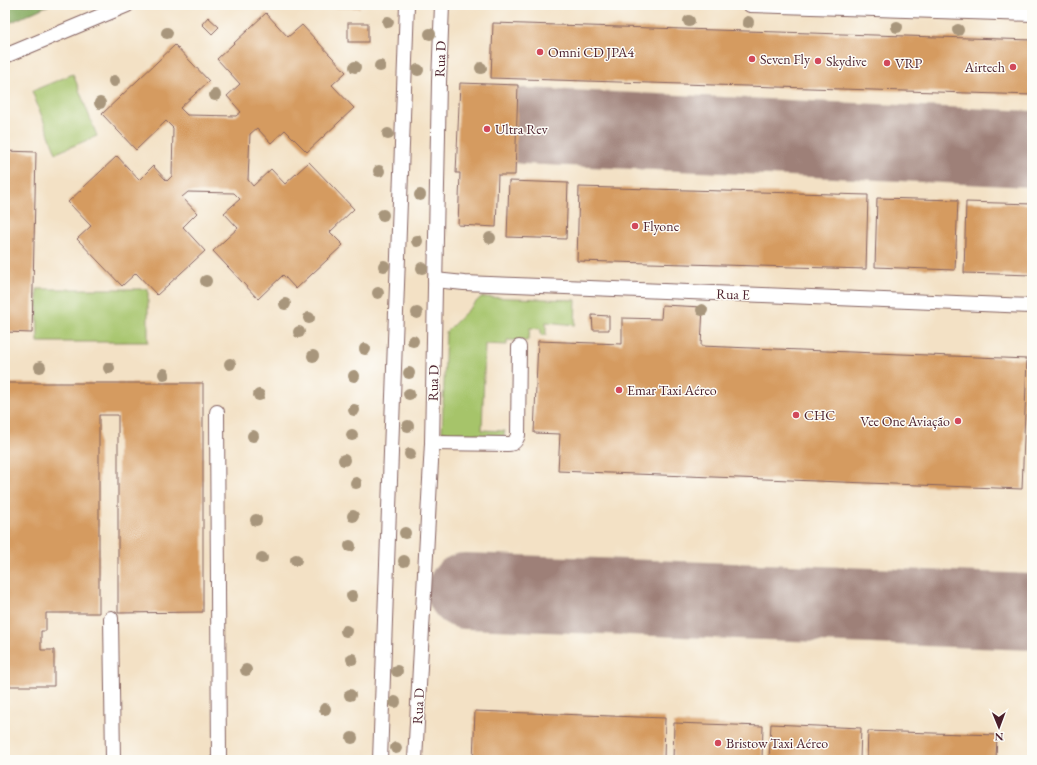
<svg xmlns="http://www.w3.org/2000/svg" width="1037" height="765" font-family="'EB Garamond',serif">
<style>
.green{fill:#a6c46b;stroke:#78724b}
.forest{fill:#84aa5f;stroke:#676445}
.lines{fill:none;stroke-linecap:round;stroke-linejoin:round}
.taxiway{stroke:#9e8078;stroke-width:76}
.building{fill:#d59b61}
.service-casing{stroke:#856361;stroke-width:16}
.service{stroke:#fff;stroke-width:14}
.tree{fill:#a8967c}
.poi-dot{fill:#d1495b;stroke:#fdfcf7;stroke-width:1.5}
.labels{text-anchor:middle;dominant-baseline:central;stroke-width:3;stroke-linejoin:round;paint-order:stroke}
.poi-label{font-size:14px;fill:#4a1f2b;stroke:#fdfcf7;text-anchor:start}
.street-label{font-size:14px;fill:#4a1f2b;stroke:#fdfcf7}
</style>
<rect width="100%" height="100%" fill="#fdfcf7"/>
<filter id="ink" filterUnits="userSpaceOnUse"><feTurbulence type="fractalNoise" baseFrequency=".025" numOctaves="2"/><feDisplacementMap in="SourceGraphic" scale="8" xChannelSelector="R" yChannelSelector="G"/><feConvolveMatrix kernelMatrix="1 2 1 2 8 2 1 2 1" color-interpolation-filters="sRGB"/></filter>
<filter id="wash" filterUnits="userSpaceOnUse"><feTurbulence type="fractalNoise" baseFrequency=".012" numOctaves="4" result="noise"/><feDisplacementMap in="SourceGraphic" scale="16" xChannelSelector="R" yChannelSelector="G"/><feGaussianBlur stdDeviation="0.9" result="paint"/><feColorMatrix in="noise" values="0 0 0 0 0 0 0 0 0 0 0 0 0 0 0 0 0 1.4 0 .05"/><feComposite in="paint" operator="in"/></filter>
<g filter="url(#wash)">
<rect width="100%" height="100%" fill="#f3e1c5"/>
<g class="green">
<path d="M73,74L97,136L56,153L32,91Z"/>
<path d="M37,289H148V342H38Z"/>
<path d="M481,297L576,300L575,325L546,322V335H541V329L530,328L529,337L527,341L507,340V345L485,344L482,430L505,431L504,436L442,432L446,332Z"/>
</g>
<path class="forest" d="M5,5H49L5,25Z"/>
<g class="lines">
<g class="taxiway">
<path d="M524,126L1032,149"/>
<path d="M465,591L1032,612"/>
</g>
</g>
<g id="blocks">
<g class="building">
<rect x="336" y="5" width="24" height="3"/>
<path d="M266,13L288,37L302,25L346,72L332,85L354,108L307,152L285,130L271,143L257,128L250,134L248,180L253,186L271,169L285,184L309,162L354,209L330,232L343,245L296,289L283,275L258,299L213,251L238,228L224,213L240,199L234,193L188,192L182,197L197,213L183,227L205,251L157,295L136,273L122,286L77,239L91,226L68,202L117,156L139,180L153,166L167,181L172,176L173,128L166,121L136,150L102,114L175,45L209,81L180,108L187,115L236,116L241,112L227,96L240,84L217,59Z"/>
<path d="M208,17L219,27L212,34L202,24Z"/>
<rect x="348" y="23" width="20" height="19"/>
<path d="M493,23L1032,40V95L491,78Z"/>
<path d="M460,83L518,85L515,175H498L496,227L458,225L460,173H456Z"/>
<path d="M5,151L36,152L32,333L5,332Z"/>
<path d="M509,181L568,183L566,239L507,237Z"/>
<path d="M579,187L868,195L866,269L577,261Z"/>
<path d="M877,198L958,200L955,270L875,267Z"/>
<path d="M966,202L1032,204V275L964,273Z"/>
<path d="M662,305L703,307L701,346L1027,359L1022,489L558,471L560,434L534,433L538,341L622,344V318L661,319Z"/>
<path d="M592,315L609,316V330H593Z"/>
<path d="M5,383H203V612L118,613V415H99V613H46V631H41V650H54V686H8V668H5Z"/>
<path d="M475,711L665,718L664,760H473Z"/>
<path d="M674,723L763,726L762,760H673Z"/>
<path d="M771,724L861,728L860,760H769Z"/>
<path d="M868,731L997,735L996,760H867Z"/>
</g>
</g>
</g>
<g filter="url(#ink)">
<use href="#blocks" fill-opacity="0" stroke="#856361" stroke-width="1"/>
<g class="lines">
<defs>
<g id="service">
<path d="M750,5L1032,14"/>
<path d="M5,56L127,5"/>
<path d="M435,280L464,283L1032,306"/>
<path d="M217,412L219,760"/>
<path d="M432,443L508,444C514,444 516,441 518,435L519,347"/>
<path d="M111,618L113,760"/>
<path d="M380,760L407,5"/>
<path d="M415,760L432,443L439,82L442,5"/>
</g>
</defs>
<use href="#service" class="service-casing"/>
<use href="#service" class="service"/>
</g>
<g class="tree">
<circle cx="689" cy="21" r="6"/>
<circle cx="388" cy="22" r="6"/>
<circle cx="748" cy="22" r="6"/>
<circle cx="897" cy="27" r="6"/>
<circle cx="958" cy="30" r="6"/>
<circle cx="167" cy="33" r="6"/>
<circle cx="430" cy="34" r="6"/>
<circle cx="380" cy="66" r="6"/>
<circle cx="355" cy="67" r="6"/>
<circle cx="481" cy="68" r="6"/>
<circle cx="418" cy="70" r="6"/>
<circle cx="114" cy="81" r="6"/>
<circle cx="215" cy="95" r="6"/>
<circle cx="100" cy="103" r="6"/>
<circle cx="388" cy="134" r="6"/>
<circle cx="379" cy="171" r="6"/>
<circle cx="420" cy="195" r="6"/>
<circle cx="383" cy="215" r="6"/>
<circle cx="490" cy="238" r="6"/>
<circle cx="417" cy="241" r="6"/>
<circle cx="384" cy="266" r="6"/>
<circle cx="422" cy="268" r="6"/>
<circle cx="206" cy="281" r="6"/>
<circle cx="378" cy="293" r="6"/>
<circle cx="285" cy="304" r="6"/>
<circle cx="702" cy="310" r="6"/>
<circle cx="417" cy="313" r="6"/>
<circle cx="309" cy="318" r="6"/>
<circle cx="299" cy="332" r="6"/>
<circle cx="413" cy="341" r="6"/>
<circle cx="365" cy="349" r="6"/>
<circle cx="313" cy="356" r="6"/>
<circle cx="230" cy="364" r="6"/>
<circle cx="40" cy="367" r="6"/>
<circle cx="109" cy="368" r="6"/>
<circle cx="409" cy="373" r="6"/>
<circle cx="164" cy="374" r="6"/>
<circle cx="354" cy="376" r="6"/>
<circle cx="409" cy="394" r="6"/>
<circle cx="259" cy="395" r="6"/>
<circle cx="354" cy="410" r="6"/>
<circle cx="408" cy="426" r="6"/>
<circle cx="352" cy="435" r="6"/>
<circle cx="253" cy="436" r="6"/>
<circle cx="410" cy="454" r="6"/>
<circle cx="344" cy="460" r="6"/>
<circle cx="356" cy="483" r="6"/>
<circle cx="353" cy="516" r="6"/>
<circle cx="256" cy="520" r="6"/>
<circle cx="405" cy="533" r="6"/>
<circle cx="350" cy="546" r="6"/>
<circle cx="262" cy="558" r="6"/>
<circle cx="296" cy="560" r="6"/>
<circle cx="404" cy="561" r="6"/>
<circle cx="352" cy="596" r="6"/>
<circle cx="346" cy="631" r="6"/>
<circle cx="352" cy="659" r="6"/>
<circle cx="246" cy="670" r="6"/>
<circle cx="397" cy="671" r="6"/>
<circle cx="350" cy="695" r="6"/>
<circle cx="395" cy="702" r="6"/>
<circle cx="325" cy="709" r="6"/>
<circle cx="352" cy="738" r="6"/>
<circle cx="396" cy="748" r="6"/>
</g>
</g>
<g class="poi-dot">
<circle cx="540" cy="52" r="4"/>
<circle cx="752" cy="59" r="4"/>
<circle cx="818" cy="61" r="4"/>
<circle cx="887" cy="63" r="4"/>
<circle cx="1013" cy="67" r="4"/>
<circle cx="487" cy="129" r="4"/>
<circle cx="635" cy="226" r="4"/>
<circle cx="619" cy="390" r="4"/>
<circle cx="796" cy="415" r="4"/>
<circle cx="958" cy="421" r="4"/>
<circle cx="718" cy="743" r="4"/>
</g>
<g class="labels">
<g class="poi-label">
<text x="548" y="52">Omni CD JPA4</text>
<text x="760" y="59">Seven Fly</text>
<text x="826" y="61">Skydive</text>
<text x="895" y="63">VRP</text>
<text x="1005" y="67" text-anchor="end">Airtech</text>
<text x="495" y="129">Ultra Rev</text>
<text x="643" y="226">Flyone</text>
<text x="627" y="390">Emar Taxi Aéreo</text>
<text x="804" y="415">CHC</text>
<text x="950" y="421" text-anchor="end">Vee One Aviação</text>
<text x="726" y="743">Bristow Taxi Aéreo</text>
</g>
<g class="street-label">
<text transform="translate(440 59) rotate(-88)">Rua D</text>
<text transform="translate(733 294) rotate(2)">Rua E</text>
<text transform="translate(433 383) rotate(-89)">Rua D</text>
<text transform="translate(418 706) rotate(-87)">Rua D</text>
</g>
</g>
<rect width="1037" height="765" fill="none" stroke="#fdfcf7" stroke-width="20"/>
<g transform="translate(999 727) rotate(179)" stroke="#fdfcf7" stroke-width="3" paint-order="stroke">
<path d="M0-3L7 15L0 10L-7 15Z" fill="#4a1f2b"/>
<text y="-6" font-size="11" font-weight="bold" text-anchor="middle" fill="#4a1f2b">N</text>
</g>
</svg>
